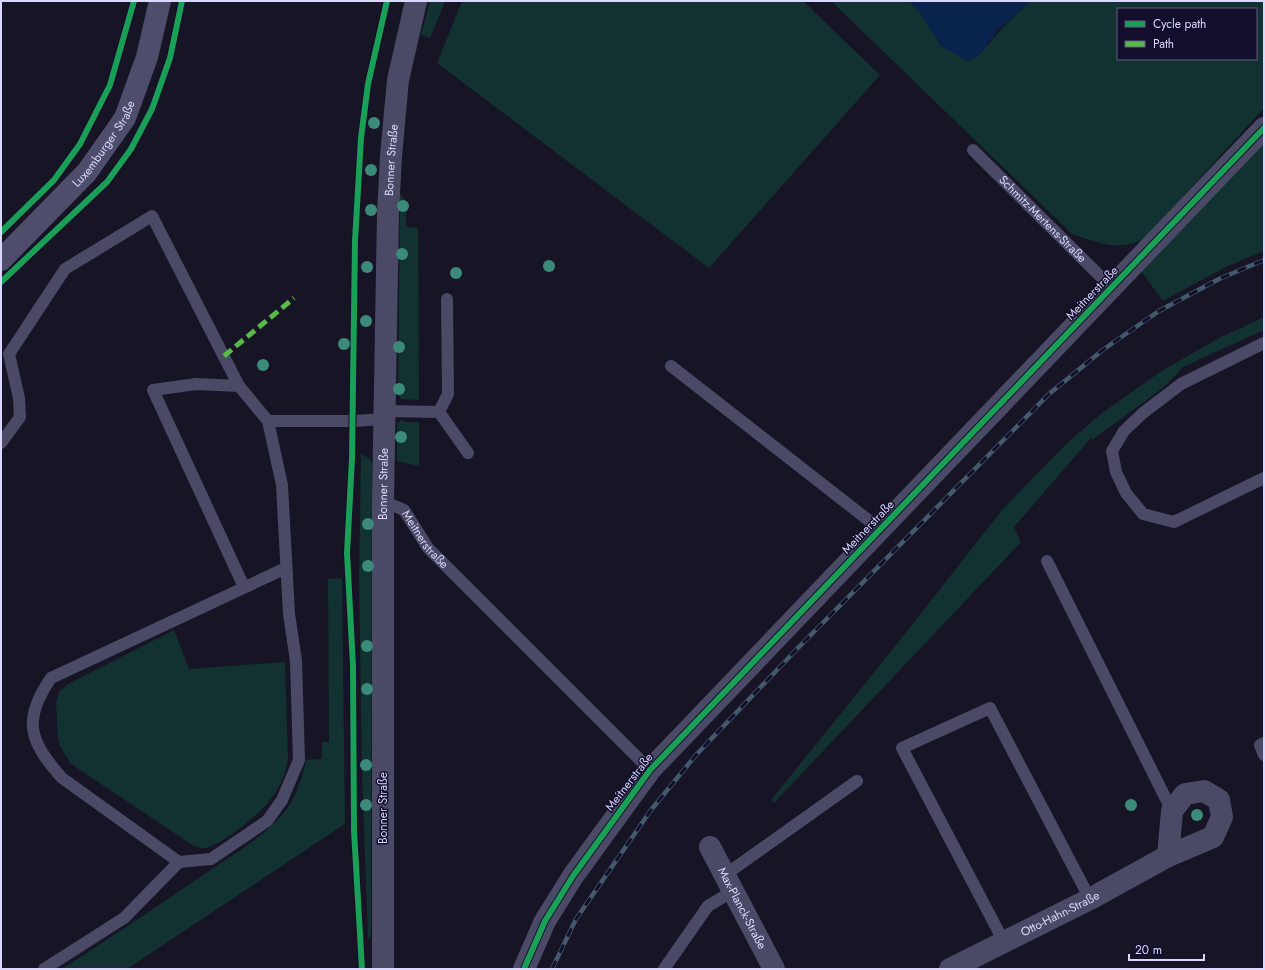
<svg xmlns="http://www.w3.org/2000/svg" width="1265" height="970" font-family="Jost,sans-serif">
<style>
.green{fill:#123131;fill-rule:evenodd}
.water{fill:#09244c}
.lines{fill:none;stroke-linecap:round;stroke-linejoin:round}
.service{stroke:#4a4a66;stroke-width:12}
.minor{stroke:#4a4a66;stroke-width:22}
.tertiary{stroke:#4a4a66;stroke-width:22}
.secondary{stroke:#4e4d6b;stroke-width:22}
.rail-casing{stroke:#435a6d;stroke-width:4.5}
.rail{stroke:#120e2b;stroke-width:3;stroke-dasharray:9;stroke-linecap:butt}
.quiet{stroke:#58b947;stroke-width:5;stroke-dasharray:10 5;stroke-linecap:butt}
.cycleway-casing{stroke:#120e2b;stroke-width:8}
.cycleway{stroke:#1a9f57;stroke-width:6}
.tree{fill:#3b8a7a}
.labels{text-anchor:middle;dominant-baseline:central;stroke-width:3;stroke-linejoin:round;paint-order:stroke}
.street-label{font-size:12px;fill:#dbd8ff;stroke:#120e2b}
</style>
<rect width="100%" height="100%" fill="#171425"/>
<g class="green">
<path d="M430,1L445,2L430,38L421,35Z"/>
<path d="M462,1H803L880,75L709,268L437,63Z"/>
<path d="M831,1H909L921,14L941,46H987C1000,29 1015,16 1031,1H1264V108L1146,237C1120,253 1099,243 1072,234ZM1118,9H1256V59H1118Z"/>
<path d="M1264,138V251L1226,267L1163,301L1141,271Z"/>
<path d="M400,194L406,201V227L418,228L419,400L401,399L398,394Z"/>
<path d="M1264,317V330L1183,367L1163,388L1092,440L1091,438L1014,527L1021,542L774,803L771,800L900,640L1002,510L1067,443L1102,413L1160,372L1219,338Z"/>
<path d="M402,420L407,422H419V466L397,461V423Z"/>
<path d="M361,454L369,458L372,464L371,935L368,939L362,774L359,583Z"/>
<path d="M342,578L345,824L127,969H62C110,938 158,906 206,873C229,857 256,842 276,821C294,804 301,783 306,760L322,759V742H329L328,579Z"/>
<path d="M174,630L189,669L285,662L288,759C286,771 282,783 275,793C266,810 227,841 209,847C203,850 197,847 191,844L71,764L60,746L58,738L56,703L59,692L68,684Z"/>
</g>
<path class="water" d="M909,1H1031C1021,10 1011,20 1000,28C989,38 984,58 967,61L941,46L921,14Z"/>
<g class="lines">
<g class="service">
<path id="s1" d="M973,150L1112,288"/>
<path d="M1264,343L1181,384L1143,413L1124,431L1112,451L1116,472L1126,493L1143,514L1174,522L1264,478"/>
<path d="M671,366L881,530"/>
<path d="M239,386L196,384L153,390L244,587"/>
<path d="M385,411L439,412L448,394L447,299"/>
<path d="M439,412L468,453"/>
<path d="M268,421L282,485L289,614L296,661L299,760L282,800L267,821L211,859L179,862L62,778C29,741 22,720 51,678L286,568"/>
<path d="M1,443L20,417L19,398L9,354L65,269L152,216L239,386L268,421H353L384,419"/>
<path id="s2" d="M383,501L404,510L428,548L650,770"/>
<path d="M1047,561L1172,811"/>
<path d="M1264,743L1260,745L1264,755"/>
<path d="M725,875L857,781"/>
<path d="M1004,942L902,748L990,708L1090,899"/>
<path d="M44,969L124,918L179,862"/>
<path d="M664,969L708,906L733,891"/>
</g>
<g class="minor">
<path id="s3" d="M710,847L774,969"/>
<path d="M524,969L545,921L573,876L650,770L1264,128"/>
<path id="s4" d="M950,969L1090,899L1168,856L1213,837L1222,817L1219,800L1204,791L1185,794L1172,811L1168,856"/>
</g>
<path class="tertiary" id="s5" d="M383,969V501L388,213L391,156L398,80L416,1"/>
<path class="secondary" id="s6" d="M1,260L87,172L125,118L147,57L160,1"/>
<defs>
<path id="rail" d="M552,969L576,919L651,810L696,755L795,651L1049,394L1104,349L1159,311L1219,279L1264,260"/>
</defs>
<use href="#rail" class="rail-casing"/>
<use href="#rail" class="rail"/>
<path class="quiet" d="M224,356L294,298"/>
<defs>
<g id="cycleway">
<path d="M1,232L54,180L80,144L110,85L134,1"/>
<path d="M1,282L107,182L131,149L152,109L170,58L182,1"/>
<path d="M362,969L354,831L353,666L347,553L352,459L355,241L361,138L368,84L387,1"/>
<path d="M524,969L545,921L573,876L650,770L1264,128"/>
</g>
</defs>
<use href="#cycleway" class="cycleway-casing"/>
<use href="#cycleway" class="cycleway"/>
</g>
<g class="tree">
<circle cx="374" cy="123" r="6"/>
<circle cx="371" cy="170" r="6"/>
<circle cx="403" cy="206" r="6"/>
<circle cx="371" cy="210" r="6"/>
<circle cx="402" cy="254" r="6"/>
<circle cx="549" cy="266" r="6"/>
<circle cx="367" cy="267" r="6"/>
<circle cx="456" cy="273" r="6"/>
<circle cx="366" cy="321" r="6"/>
<circle cx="344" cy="344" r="6"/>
<circle cx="399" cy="347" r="6"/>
<circle cx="263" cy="365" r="6"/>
<circle cx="399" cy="389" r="6"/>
<circle cx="401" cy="437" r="6"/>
<circle cx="368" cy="524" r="6"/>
<circle cx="368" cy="566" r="6"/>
<circle cx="367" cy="646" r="6"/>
<circle cx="367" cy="689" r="6"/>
<circle cx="366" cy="765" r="6"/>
<circle cx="366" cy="805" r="6"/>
<circle cx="1131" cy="805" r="6"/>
<circle cx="1197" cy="815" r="6"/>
</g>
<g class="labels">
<g class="street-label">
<text stroke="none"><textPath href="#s6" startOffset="156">Luxemburger Straße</textPath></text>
<text stroke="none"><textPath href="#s5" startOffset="809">Bonner Straße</textPath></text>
<text stroke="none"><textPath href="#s1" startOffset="98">Schmitz-Mertens-Straße</textPath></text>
<text transform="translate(1092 293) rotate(-46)">Meitnerstraße</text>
<text stroke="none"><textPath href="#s5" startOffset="485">Bonner Straße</textPath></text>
<text transform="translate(868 527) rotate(-46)">Meitnerstraße</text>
<text stroke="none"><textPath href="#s2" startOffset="59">Meitnerstraße</textPath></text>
<text transform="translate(629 782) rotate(-52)">Meitnerstraße</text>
<text transform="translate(383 808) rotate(-90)">Bonner Straße</text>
<text stroke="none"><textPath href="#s3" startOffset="69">Max-Planck-Straße</textPath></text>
<text stroke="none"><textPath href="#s4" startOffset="123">Otto-Hahn-Straße</textPath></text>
</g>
</g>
<rect width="1265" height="970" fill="none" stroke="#dbd8ff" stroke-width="4"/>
<rect x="1117" y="8" width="140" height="52" fill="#120e2b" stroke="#625f80"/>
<rect x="1125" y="21" width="20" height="6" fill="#1a9f57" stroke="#625f80"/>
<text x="1153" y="28" font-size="12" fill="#dbd8ff">Cycle path</text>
<rect x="1125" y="41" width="20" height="6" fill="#58b947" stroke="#625f80"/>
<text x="1153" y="48" font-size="12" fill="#dbd8ff">Path</text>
<path d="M1129 954v6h75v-6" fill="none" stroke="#dbd8ff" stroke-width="2"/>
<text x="1135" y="954" font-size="12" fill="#dbd8ff" stroke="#120e2b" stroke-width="3" paint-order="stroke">20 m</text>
</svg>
